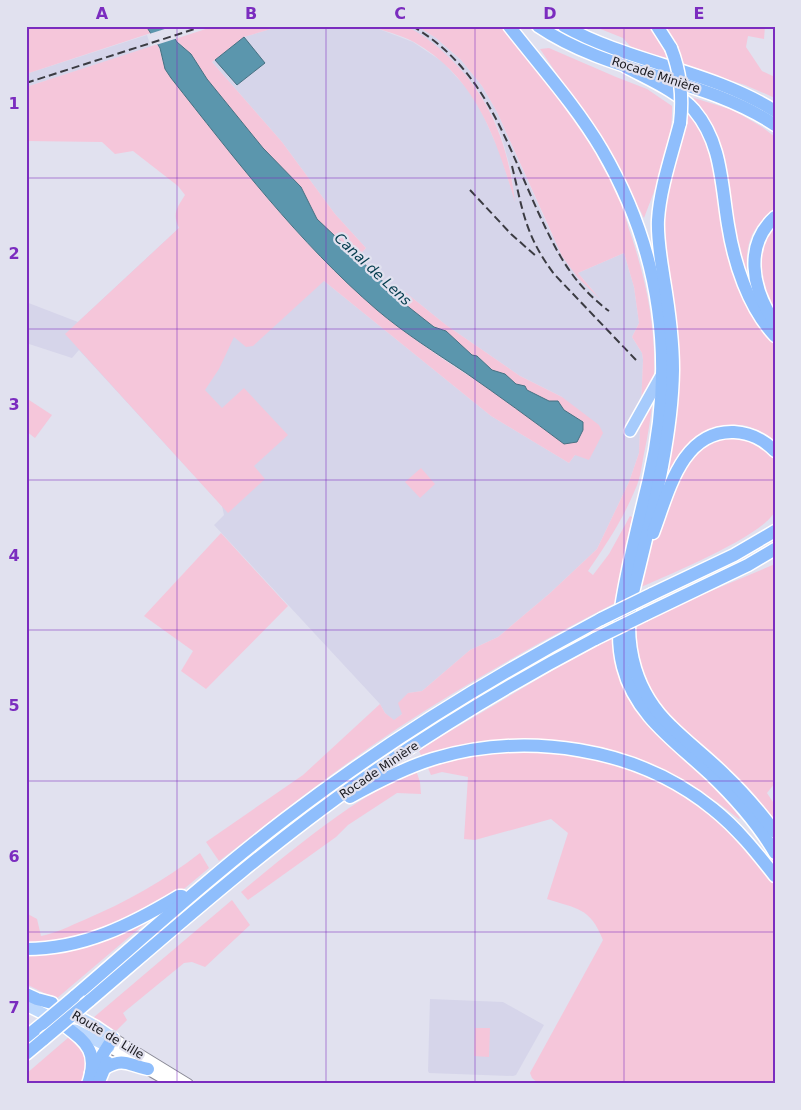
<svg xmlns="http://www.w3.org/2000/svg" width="801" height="1110" font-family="'DejaVu Sans',sans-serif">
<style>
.built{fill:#d6d5ea}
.green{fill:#f5c6da}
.water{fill:#5b96ad;stroke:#477082}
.pier{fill:#e1e1ef}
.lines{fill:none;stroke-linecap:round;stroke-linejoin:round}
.secondary-casing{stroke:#8a8a97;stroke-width:12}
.primary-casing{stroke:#fff;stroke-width:14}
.trunk-casing{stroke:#fff;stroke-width:14}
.motorway-casing{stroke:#fff;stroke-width:15}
.secondary{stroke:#fff;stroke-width:10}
.primary{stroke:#bcd8fd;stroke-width:11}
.trunk{stroke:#a6cbfc;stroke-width:11}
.motorway{stroke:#8fbefc;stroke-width:12}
.rail{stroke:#3b3b42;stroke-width:2;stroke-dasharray:8 4;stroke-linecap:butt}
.motorway-bridge-casing{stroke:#fff;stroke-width:15;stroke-linecap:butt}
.motorway-bridge{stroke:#8fbefc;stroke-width:12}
.grid{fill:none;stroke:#7b2cbf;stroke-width:1;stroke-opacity:0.55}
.labels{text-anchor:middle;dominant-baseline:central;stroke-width:4.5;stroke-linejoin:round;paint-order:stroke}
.street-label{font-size:12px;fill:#18181d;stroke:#e1e1ef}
.water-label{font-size:14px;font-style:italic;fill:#033b4c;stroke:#e1e1ef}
.neatline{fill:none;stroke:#7b2cbf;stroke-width:2}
.grid-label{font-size:16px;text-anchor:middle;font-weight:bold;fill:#7b2cbf}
</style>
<rect width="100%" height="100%" fill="#e1e1ef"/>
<g class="built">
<path d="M281,26H371L413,42L443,62L472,94L484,117L500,153L514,198L512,175L502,138L494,119L477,89L404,26H417L436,38L461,60L482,86L497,112L551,233L578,278L596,294L578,273L624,253L634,287L639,323L632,337L642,353L643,360L639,453L629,482L597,549L549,594L498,637L470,650L422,691L408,693L402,714L394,721L385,713L380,704L214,525L224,515L222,506L79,350L72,358L26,343V302L78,322L179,228L324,281L491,416L569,463L575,455L562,397L520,376L446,325L405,292L393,291L357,258L366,248L335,214L282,142L212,62L244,37Z"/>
<path d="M147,35L151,47L26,87V74Z"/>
<path d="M430,999L503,1002L544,1025L516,1075L513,1076L429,1073L428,1071Z"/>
</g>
<g class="green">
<path d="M26,26H146L151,33L26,74Z"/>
<path d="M215,26H281L244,37L212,62L282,142L335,214L366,248L357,258L317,219L301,187L263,148L207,79L191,54L175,39Z"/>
<path d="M371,26C381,26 395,24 405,27C415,29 432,42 440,49C487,90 508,140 515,202C496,138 476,77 414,42C401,35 384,31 371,26Z"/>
<path d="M417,26H503C544,81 592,135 619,198C624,211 627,225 632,238C656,312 661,372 645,449C642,462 641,478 635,490C623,519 606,545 588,571L593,575L609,554L630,516L632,517L615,603C541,641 468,682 398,728C336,769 278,815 219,861L206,842L303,775L380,704L385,713L394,720L402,714L398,703L408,693L422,691L470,650L498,637L549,594L597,549L629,482L639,453L643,360L642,353L632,337L639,323L634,287L624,253L578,273L600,299L578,278L562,256L497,112L482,86L461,60L436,38Z"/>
<path d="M593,26H651L663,44L668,59L631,47L623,38Z"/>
<path d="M662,26H765L764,39L748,36L746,47L762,71L775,77V98L745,85L683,66Z"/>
<path d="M158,44L165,69L171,78C235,159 298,243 377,310C438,361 509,400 577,442L583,430V422L564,410L558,401H549L527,390L525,386L516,384L505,374L492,370L478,356L472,355L446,331L434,327L396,297L393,291L405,292L446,325L520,376L562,397L599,425L603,433L589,460L575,455L569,463L491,416L324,281L253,346L246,347L234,337L219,369L205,390L222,408L244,388L288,435L254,466L265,479L228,513L65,334L179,228C172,213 177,208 185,195L178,186L133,151L115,154L102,142L26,141V87Z"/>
<path d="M549,48L616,77L647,89L672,106C673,145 658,182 644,218L603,138L595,130L540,49Z"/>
<path d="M694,98L733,110L762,127L775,137V211C750,226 745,247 747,274L739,252L725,160L707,120L691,102Z"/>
<path d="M688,110L702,128L716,169L724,242L733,271L763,330L775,345V442C759,427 735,418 715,431L658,499L663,203L677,152L687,120Z"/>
<path d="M775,226V312C760,282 752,254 775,226Z"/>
<path d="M26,398L52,415L35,438L26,431Z"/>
<path d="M726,436C745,440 765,441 775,460V511C765,535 668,575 641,587L652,544L675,486L694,454L709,440Z"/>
<path d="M421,468L435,484L420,498L405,482Z"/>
<path d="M221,533L288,606L206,689L181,671L193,651L144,616Z"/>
<path d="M775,564V783L767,793L775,805V823L658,706L639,669L631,629L699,596Z"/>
<path d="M612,638L618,672L636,710L656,733L725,798L740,818L739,819L717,802L675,775L626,756L582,745L422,757L419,751L437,739L560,666Z"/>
<path d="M531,751L593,755L652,776L696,800L728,827L775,879V1084H539L532,1078L530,1073L603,940C590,907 577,909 547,899L568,833L551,819L475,840L464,839L468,777L442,772L431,775L427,766L468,756Z"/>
<path d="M416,770L420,782L421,794L397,793L348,825L336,837L248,900L241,892C276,863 311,834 349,808C370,794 393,782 416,770Z"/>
<path d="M200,853L209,868L185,888L152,909L77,939L26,945V913L37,919L41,936C56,933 70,926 84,920C126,902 164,881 200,853Z"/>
<path d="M232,900L250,925L205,967L192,962L184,963L123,1013L127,1020L116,1031L93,1018Z"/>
<path d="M149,920L56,999L26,984V953Z"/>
<path d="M475,1028H490L489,1057L474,1056Z"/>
<path d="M69,1037C85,1051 89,1063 84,1084H26V1074Z"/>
</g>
<g class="water">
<path d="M146,26H167L177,42L191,54L207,79L263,148L301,187L317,219L393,291L396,297L434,327L446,331L472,355L477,356L492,370L505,374L516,384L525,386L527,390L549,401H558L564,410L583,422V430L577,442L564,444C532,420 499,396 466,373C436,353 404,333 377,310C298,242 235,159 171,78L165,69L160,48Z"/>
<path d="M244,37L265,63L237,85L215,60Z"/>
</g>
<path class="pier" d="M171,27L178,38L156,45L149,34Z"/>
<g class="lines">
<defs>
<g id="secondary">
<path d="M113,1038L188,1084"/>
<path d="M109,1047L173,1084"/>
</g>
<g id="primary">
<path d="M26,1005L56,1020"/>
<path d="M68,1011L97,1027L113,1038"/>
<path d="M75,1030L109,1047"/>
</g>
<path id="trunk" d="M630,431L662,374"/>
<g id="motorway">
<path d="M509,26C541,67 576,106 602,150C662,253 676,363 649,479C642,508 635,536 629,565C622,599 614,633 623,667C635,715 676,742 710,774C734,797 758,824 775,853"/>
<path d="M538,26C610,75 703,77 775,125"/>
<path d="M564,26C630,63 710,70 775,111"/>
<path d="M657,26L671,48"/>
<path d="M626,67C648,79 677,91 694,110C722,143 721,183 728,225C734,263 748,307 775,336"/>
<path d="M680,123C672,154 660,188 658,220C657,239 661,260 664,280C669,310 673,340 673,370C672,445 648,529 631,601C624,648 636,693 671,726C688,743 708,758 725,775C743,792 760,812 775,832"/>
<path d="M773,320C752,288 744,245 775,217"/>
<path d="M653,533C668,494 681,430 734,432C751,433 763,439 775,451"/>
<path d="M652,594L734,555L775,531"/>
<path d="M646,614L748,565L775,549"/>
<path d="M350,797C377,782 404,768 433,759C526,731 637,747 713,809C737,828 756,852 775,876"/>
<path d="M26,949C83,949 131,925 179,896H182"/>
<path d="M26,994L37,999L52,1003"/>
<path d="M74,997C144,937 212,875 285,819C384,743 490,678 601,619"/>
<path d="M89,1001C178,925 266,847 362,780C437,728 515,681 595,639"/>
<path d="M60,1022C84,1041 100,1049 88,1084"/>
<path d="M26,1037L42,1024"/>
<path d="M26,1054L44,1039"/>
<path d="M105,1068C124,1057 128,1065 148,1069"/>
<path d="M91,1073L113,1038"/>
<path d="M98,1084L107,1062"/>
</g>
</defs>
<use href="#secondary" class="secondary-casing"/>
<use href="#primary" class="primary-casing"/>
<use href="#trunk" class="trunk-casing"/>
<use href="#motorway" class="motorway-casing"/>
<use href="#secondary" class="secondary"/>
<use href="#primary" class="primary"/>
<use href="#trunk" class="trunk"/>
<use href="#motorway" class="motorway"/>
<g class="rail">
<path d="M412,26C485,68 506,142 539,214C558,255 573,284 609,311"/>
<path d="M26,83L204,26"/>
<path d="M512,166C523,211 525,235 554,274L636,360"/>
<path d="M470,190L511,234L537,257"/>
</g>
<defs>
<g id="motorway-bridge">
<path d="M671,48C681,73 683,97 680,123"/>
<path d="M601,619L652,594"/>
<path d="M595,639L646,614"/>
<path d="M42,1024L74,997"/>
<path d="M44,1039L89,1001"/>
</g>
</defs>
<use href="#motorway-bridge" class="motorway-bridge-casing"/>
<use href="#motorway-bridge" class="motorway-bridge"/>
</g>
<path class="grid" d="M177,26V1084M326,26V1084M475,26V1084M624,26V1084M26,178H775M26,329H775M26,480H775M26,630H775M26,781H775M26,932H775"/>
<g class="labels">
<g class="street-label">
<text transform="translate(656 75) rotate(18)">Rocade Minière</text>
<text transform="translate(379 770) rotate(-34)">Rocade Minière</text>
<text transform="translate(108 1035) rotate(31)">Route de Lille</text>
</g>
<g class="water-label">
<text transform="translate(373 269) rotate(43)">Canal de Lens</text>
</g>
</g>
<rect width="801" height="1110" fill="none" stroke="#e1e1ef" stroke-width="55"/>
<rect x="28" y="28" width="746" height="1054" class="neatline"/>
<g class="grid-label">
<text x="102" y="19">A</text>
<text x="251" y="19">B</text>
<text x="400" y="19">C</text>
<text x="550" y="19">D</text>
<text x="699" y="19">E</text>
<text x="14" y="109">1</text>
<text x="14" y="259">2</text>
<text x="14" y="410">3</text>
<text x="14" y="561">4</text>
<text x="14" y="711">5</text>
<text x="14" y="862">6</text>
<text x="14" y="1013">7</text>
</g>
</svg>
